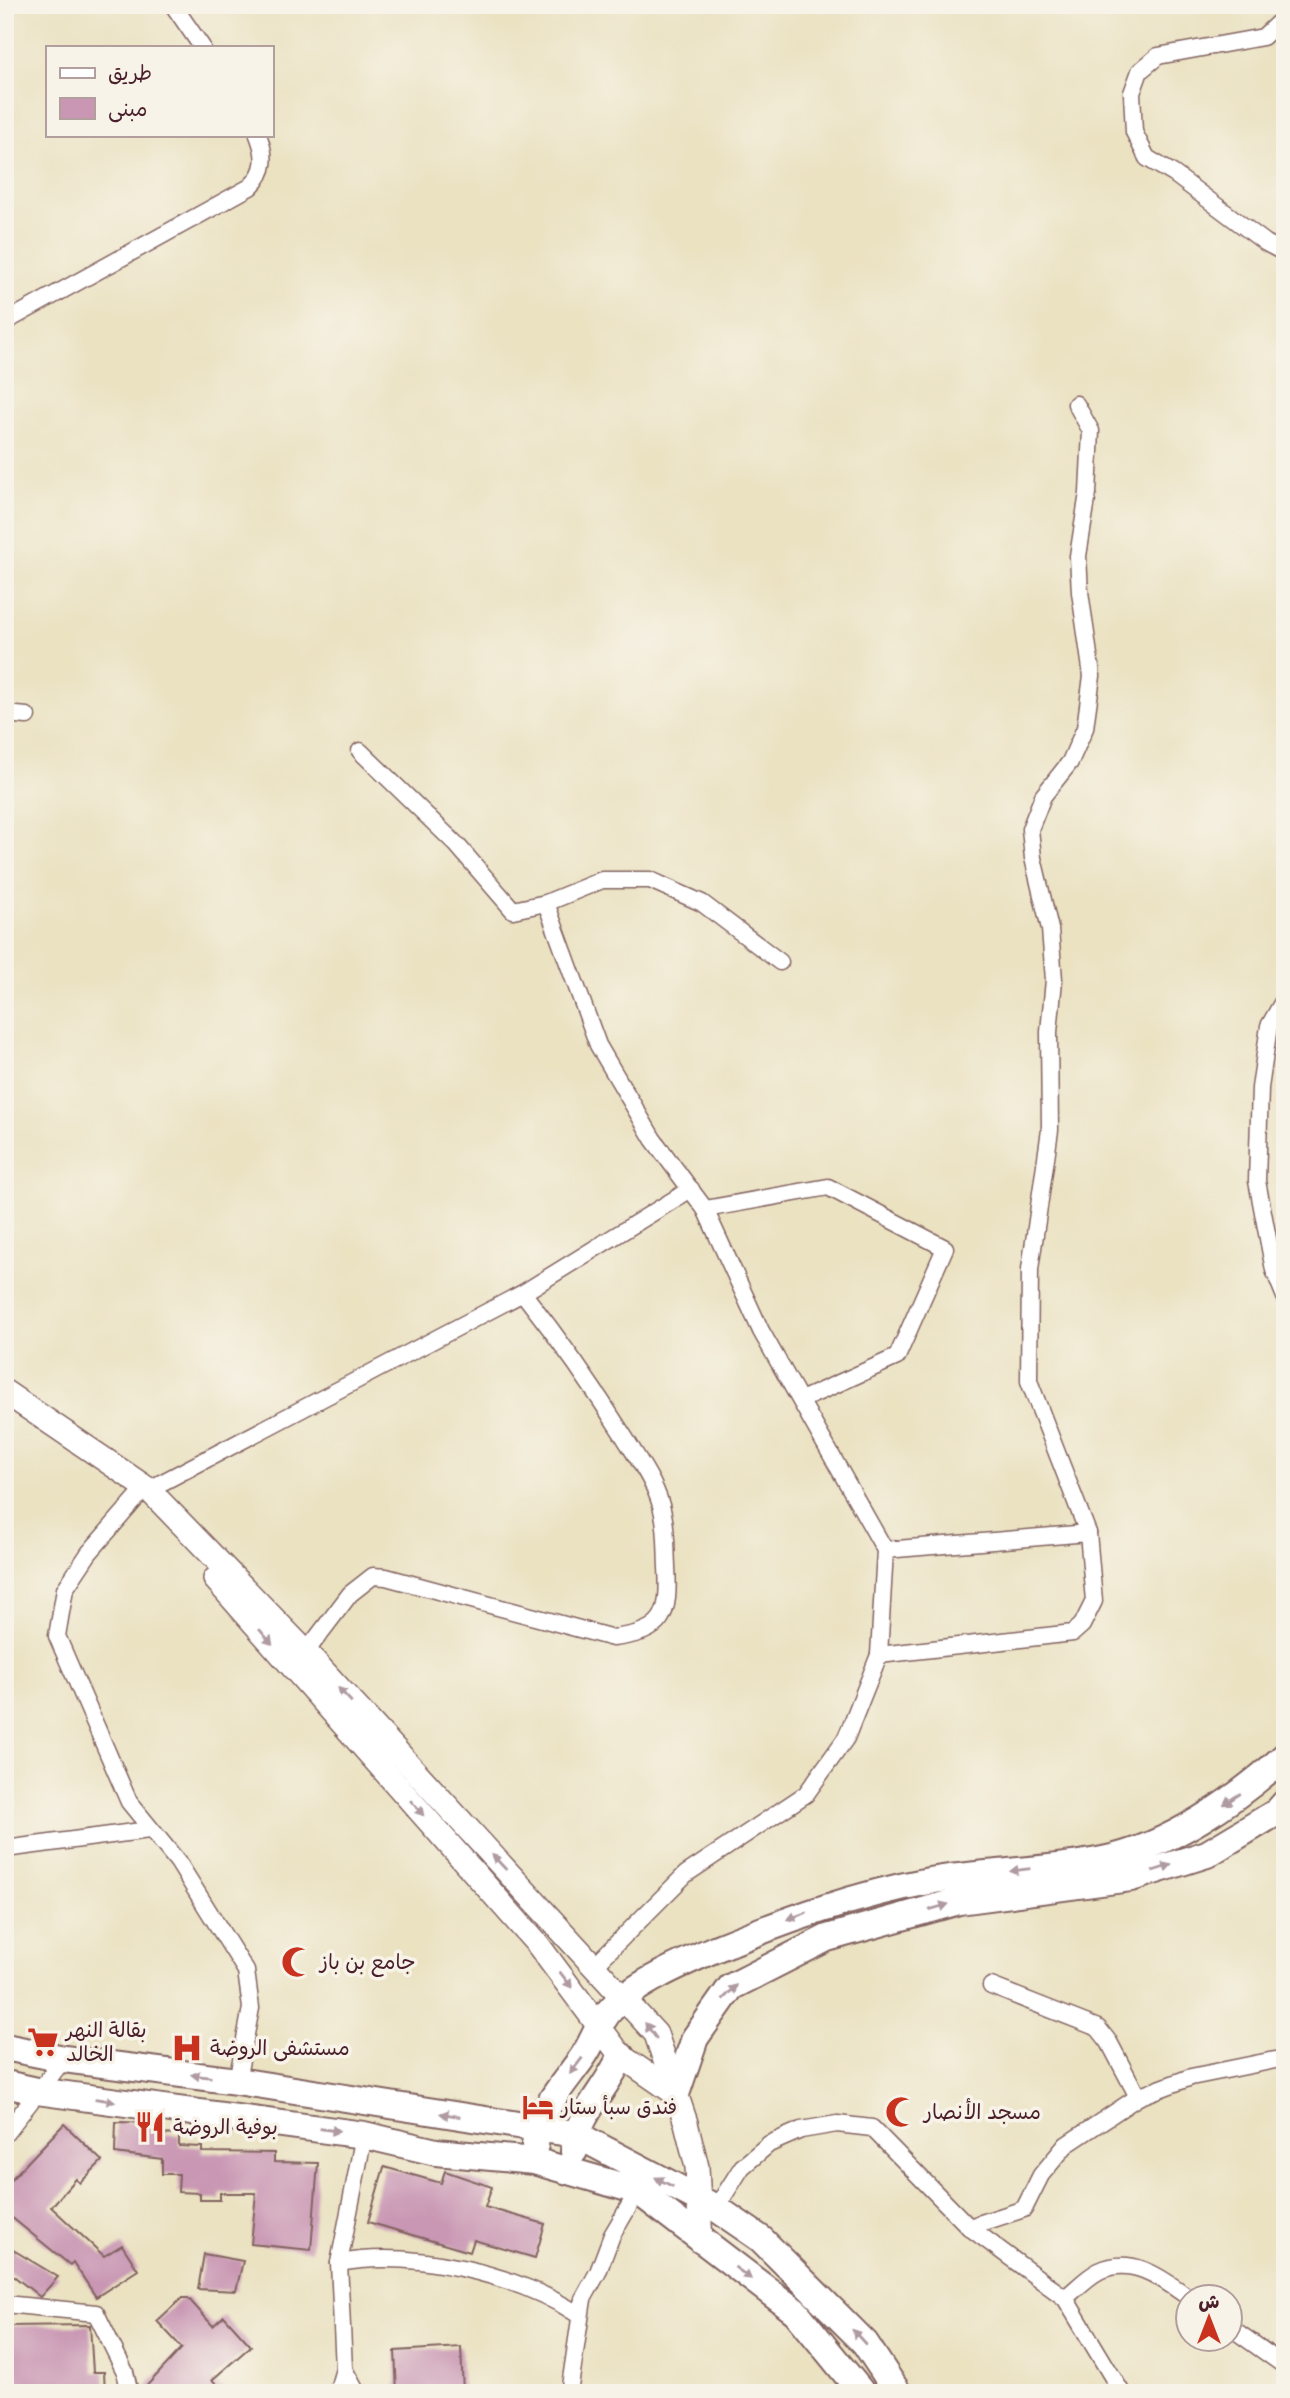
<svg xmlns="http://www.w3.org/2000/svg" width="1290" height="2398" font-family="Sriracha,'Playpen Sans Arabic',sans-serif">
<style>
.building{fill:#c997b4}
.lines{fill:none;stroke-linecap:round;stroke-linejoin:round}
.minor-casing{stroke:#826360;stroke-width:19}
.secondary-casing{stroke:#826360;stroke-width:26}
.primary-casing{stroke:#826360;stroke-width:30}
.minor{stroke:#fff;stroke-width:16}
.secondary{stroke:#fff;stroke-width:23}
.primary{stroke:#fff;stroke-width:26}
.oneway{fill:#ae9aa0}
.labels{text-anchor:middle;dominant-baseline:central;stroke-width:7;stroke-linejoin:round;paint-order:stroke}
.poi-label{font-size:21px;fill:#4a1f2b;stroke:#f7f3e8;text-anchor:start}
</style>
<rect width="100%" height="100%" fill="#f7f3e8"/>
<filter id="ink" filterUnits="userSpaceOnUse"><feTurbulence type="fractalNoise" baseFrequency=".0143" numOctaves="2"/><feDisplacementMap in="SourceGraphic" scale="14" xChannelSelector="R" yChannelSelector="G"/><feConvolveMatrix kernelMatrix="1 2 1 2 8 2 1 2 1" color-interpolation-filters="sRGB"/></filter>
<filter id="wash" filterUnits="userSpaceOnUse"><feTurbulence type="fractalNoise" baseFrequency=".00686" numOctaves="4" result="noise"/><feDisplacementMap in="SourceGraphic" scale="28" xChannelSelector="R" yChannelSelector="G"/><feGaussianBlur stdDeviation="1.57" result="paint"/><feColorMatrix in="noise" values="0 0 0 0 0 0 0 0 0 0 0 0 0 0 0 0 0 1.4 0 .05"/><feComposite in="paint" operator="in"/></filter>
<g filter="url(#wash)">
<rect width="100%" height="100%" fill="#ebe2c2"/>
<g id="blocks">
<g class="building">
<path d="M116,2122L160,2123V2134L179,2135V2146L202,2147V2152L274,2153V2162L318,2163L311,2250L251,2244L256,2193H220V2200H200V2193L178,2192L179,2174H162V2159L115,2153Z"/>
<path d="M64,2124L102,2161L80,2183L76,2179L51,2207L104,2256L122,2245L138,2270L96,2297L73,2262L70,2265L5,2212V2186Z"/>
<path d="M384,2167L441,2183L445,2171L492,2187L485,2207L545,2224L535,2258L474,2240L470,2252L368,2222Z"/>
<path d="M5,2245L58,2277L40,2297L5,2269Z"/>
<path d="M204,2254L243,2261L236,2291L198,2289Z"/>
<path d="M182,2298H188L213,2326L224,2316L251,2346L212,2380L228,2393H140L182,2348L157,2321Z"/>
<path d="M90,2325L93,2372H104L105,2393H5V2326Z"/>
<path d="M461,2347L463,2393H397L395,2351Z"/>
</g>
</g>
</g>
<g filter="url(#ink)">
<use href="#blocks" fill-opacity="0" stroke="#826360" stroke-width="2"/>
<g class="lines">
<defs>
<g id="minor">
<path d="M173,5L202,47"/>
<path d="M1285,23L1279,22L1263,37L1158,56L1140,71L1132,93L1134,132L1147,158L1174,174L1266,243L1285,253"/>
<path d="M5,322L250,187C267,171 266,155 258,135"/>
<path d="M5,714L27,716"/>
<path d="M360,751L457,845L513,910L546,903L602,880H650L702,903L780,962"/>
<path d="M546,903L598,1045L653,1139L705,1209L761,1331L885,1550L879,1655L846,1738L806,1794L686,1874L594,1966"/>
<path d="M1285,998L1269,1026L1260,1088L1257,1181L1274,1270L1285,1297"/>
<path d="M705,1209L828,1187L945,1248L897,1357L801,1400"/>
<path d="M885,1550L1088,1533"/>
<path d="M306,1652L350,1594L373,1576L386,1577L613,1638C664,1632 670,1616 667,1567C666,1550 667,1531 663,1514C658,1486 639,1461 625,1438C593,1387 560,1340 523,1293"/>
<path d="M879,1655L1073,1633L1082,1625L1094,1601L1088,1533L1029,1381L1030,1269L1050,1130L1049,1032L1054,980L1050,929L1033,858L1030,829L1043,796L1070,762L1085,728L1092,676L1080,592L1078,556L1088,493L1091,431L1076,404"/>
<path d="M5,1849L149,1830"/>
<path d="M991,1986L1098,2028L1109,2042L1138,2097"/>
<path d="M237,2081L251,2008L246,1971L178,1862L129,1802L57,1636L65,1589L89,1553L140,1494L523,1293L691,1189"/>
<path d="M5,2134L64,2059"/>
<path d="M716,2208L742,2167L769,2144L801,2130L837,2124L872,2128L969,2227L1065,2298L1122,2393"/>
<path d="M969,2227L1024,2209L1041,2175L1066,2145L1138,2097L1191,2077L1285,2058"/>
<path d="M339,2263C412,2249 517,2274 579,2315"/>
<path d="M1065,2298C1075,2290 1087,2277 1099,2271C1133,2255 1163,2279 1188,2297"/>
<path d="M5,2304L96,2313L125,2372L130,2393"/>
<path d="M1230,2327L1285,2366"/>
<path d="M344,2369L357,2393"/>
<path d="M337,2393L344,2369L339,2263L364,2135"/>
<path d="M569,2393L583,2299L598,2272L612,2235L638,2191"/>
</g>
<g id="secondary">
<path d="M5,1392L148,1489L306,1652L656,2034L686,2123L697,2167L701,2242"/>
<path d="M215,1579L539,1946L621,2056L676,2094"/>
</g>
<g id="primary">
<path d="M5,2047L64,2059L237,2081L575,2134L716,2208L761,2239L865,2343L898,2393"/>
<path d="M5,2084L37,2091L364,2135L436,2152L534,2161L638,2191L796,2312L862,2393"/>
<path d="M676,2094L695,2038L731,1987L827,1938L959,1901L1131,1878L1207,1854L1277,1812L1285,1803"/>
<path d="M535,2145C538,2110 563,2085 582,2058C594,2042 598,2022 612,2008C636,1983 685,1962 717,1948C787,1920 855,1895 929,1881C986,1871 1046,1872 1103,1860C1168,1847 1236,1800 1285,1756"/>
<path d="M574,2151C577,2114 607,2089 621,2056"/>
</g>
</defs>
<use href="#minor" class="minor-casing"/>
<use href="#secondary" class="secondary-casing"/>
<use href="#primary" class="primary-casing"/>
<use href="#minor" class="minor"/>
<use href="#secondary" class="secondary"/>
<use href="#primary" class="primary"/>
</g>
<defs><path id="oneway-solid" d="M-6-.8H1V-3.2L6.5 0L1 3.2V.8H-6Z" transform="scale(1.75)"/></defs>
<g class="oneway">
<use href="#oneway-solid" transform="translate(266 1637) rotate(49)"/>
<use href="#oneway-solid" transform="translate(345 1695) rotate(-133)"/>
<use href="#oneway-solid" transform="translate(1232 1799) rotate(147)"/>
<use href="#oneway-solid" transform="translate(417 1808) rotate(49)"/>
<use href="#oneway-solid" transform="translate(499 1862) rotate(-133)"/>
<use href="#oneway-solid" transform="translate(1162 1868) rotate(-18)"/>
<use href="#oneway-solid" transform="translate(1020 1870) rotate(173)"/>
<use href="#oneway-solid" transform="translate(939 1907) rotate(-16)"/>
<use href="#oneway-solid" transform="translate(797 1916) rotate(159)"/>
<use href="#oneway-solid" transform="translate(566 1980) rotate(52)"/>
<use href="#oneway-solid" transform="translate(730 1992) rotate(-45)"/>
<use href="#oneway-solid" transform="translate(651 2031) rotate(-126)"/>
<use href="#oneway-solid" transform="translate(576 2066) rotate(128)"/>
<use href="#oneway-solid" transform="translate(201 2076) rotate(-173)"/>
<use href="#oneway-solid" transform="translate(105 2100) rotate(8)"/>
<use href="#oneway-solid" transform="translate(450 2115) rotate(-171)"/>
<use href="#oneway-solid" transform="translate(330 2130) rotate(8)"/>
<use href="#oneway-solid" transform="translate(664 2182) rotate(-153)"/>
<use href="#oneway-solid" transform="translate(743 2273) rotate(36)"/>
<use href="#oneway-solid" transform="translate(859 2337) rotate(-132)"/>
</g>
</g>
<defs>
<symbol id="mosque-bare" viewBox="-9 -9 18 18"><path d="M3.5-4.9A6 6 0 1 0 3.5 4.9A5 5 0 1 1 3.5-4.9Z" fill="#c8321e" stroke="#f7f3e8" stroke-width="2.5" paint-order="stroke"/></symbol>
<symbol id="supermarket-bare" viewBox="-9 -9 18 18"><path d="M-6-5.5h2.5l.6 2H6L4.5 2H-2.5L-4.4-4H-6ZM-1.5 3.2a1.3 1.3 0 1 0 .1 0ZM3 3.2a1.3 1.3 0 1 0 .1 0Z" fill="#c8321e" stroke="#f7f3e8" stroke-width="2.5" paint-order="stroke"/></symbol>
<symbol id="hospital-bare" viewBox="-9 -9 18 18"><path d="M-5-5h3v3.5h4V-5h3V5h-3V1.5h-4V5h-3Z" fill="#c8321e" stroke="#f7f3e8" stroke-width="2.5" paint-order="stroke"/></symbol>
<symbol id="hotel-bare" viewBox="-9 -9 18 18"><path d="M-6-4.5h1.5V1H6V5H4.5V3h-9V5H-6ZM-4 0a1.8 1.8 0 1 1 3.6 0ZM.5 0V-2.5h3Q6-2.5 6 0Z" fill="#c8321e" stroke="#f7f3e8" stroke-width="2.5" paint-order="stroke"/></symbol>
<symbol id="restaurant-bare" viewBox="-9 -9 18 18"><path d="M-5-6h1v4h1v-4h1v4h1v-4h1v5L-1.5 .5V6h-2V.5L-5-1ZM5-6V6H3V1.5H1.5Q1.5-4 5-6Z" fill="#c8321e" stroke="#f7f3e8" stroke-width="2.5" paint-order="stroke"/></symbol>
</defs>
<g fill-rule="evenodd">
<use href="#mosque-bare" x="275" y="1940" width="44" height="44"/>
<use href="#supermarket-bare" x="21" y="2020" width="44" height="44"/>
<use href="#hospital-bare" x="165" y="2026" width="44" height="44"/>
<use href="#hotel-bare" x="516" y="2085" width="44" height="44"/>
<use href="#mosque-bare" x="879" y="2090" width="44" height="44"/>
<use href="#restaurant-bare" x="128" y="2105" width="44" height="44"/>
</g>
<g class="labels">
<g class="poi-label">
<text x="320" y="1962">جامع بن باز</text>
<text x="66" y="2030">بقالة النهر<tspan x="66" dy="24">الخالد</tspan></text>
<text x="210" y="2048">مستشفى الروضة</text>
<text x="561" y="2107">فندق سبأ ستار</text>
<text x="924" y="2112">مسجد الأنصار</text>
<text x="173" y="2127">بوفية الروضة</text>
</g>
</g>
<rect width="1290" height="2398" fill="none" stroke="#f7f3e8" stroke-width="28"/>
<rect x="46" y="46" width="228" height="91" fill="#f7f3e8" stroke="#b29e9c" stroke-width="2"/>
<rect x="60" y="68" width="35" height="10" fill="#ffffff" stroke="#b29e9c" stroke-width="2"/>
<text x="108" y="80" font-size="21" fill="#4a1f2b">طريق</text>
<rect x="60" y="98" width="35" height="21" fill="#c997b4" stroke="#b29e9c" stroke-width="2"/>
<text x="108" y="116" font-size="21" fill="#4a1f2b">مبنى</text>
<g transform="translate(1209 2318)"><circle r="33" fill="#f7f3e8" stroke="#b29e9c" stroke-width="2"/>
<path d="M0-5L12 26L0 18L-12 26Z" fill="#c8321e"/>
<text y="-10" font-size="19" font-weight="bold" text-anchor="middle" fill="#4a1f2b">ش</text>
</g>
</svg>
